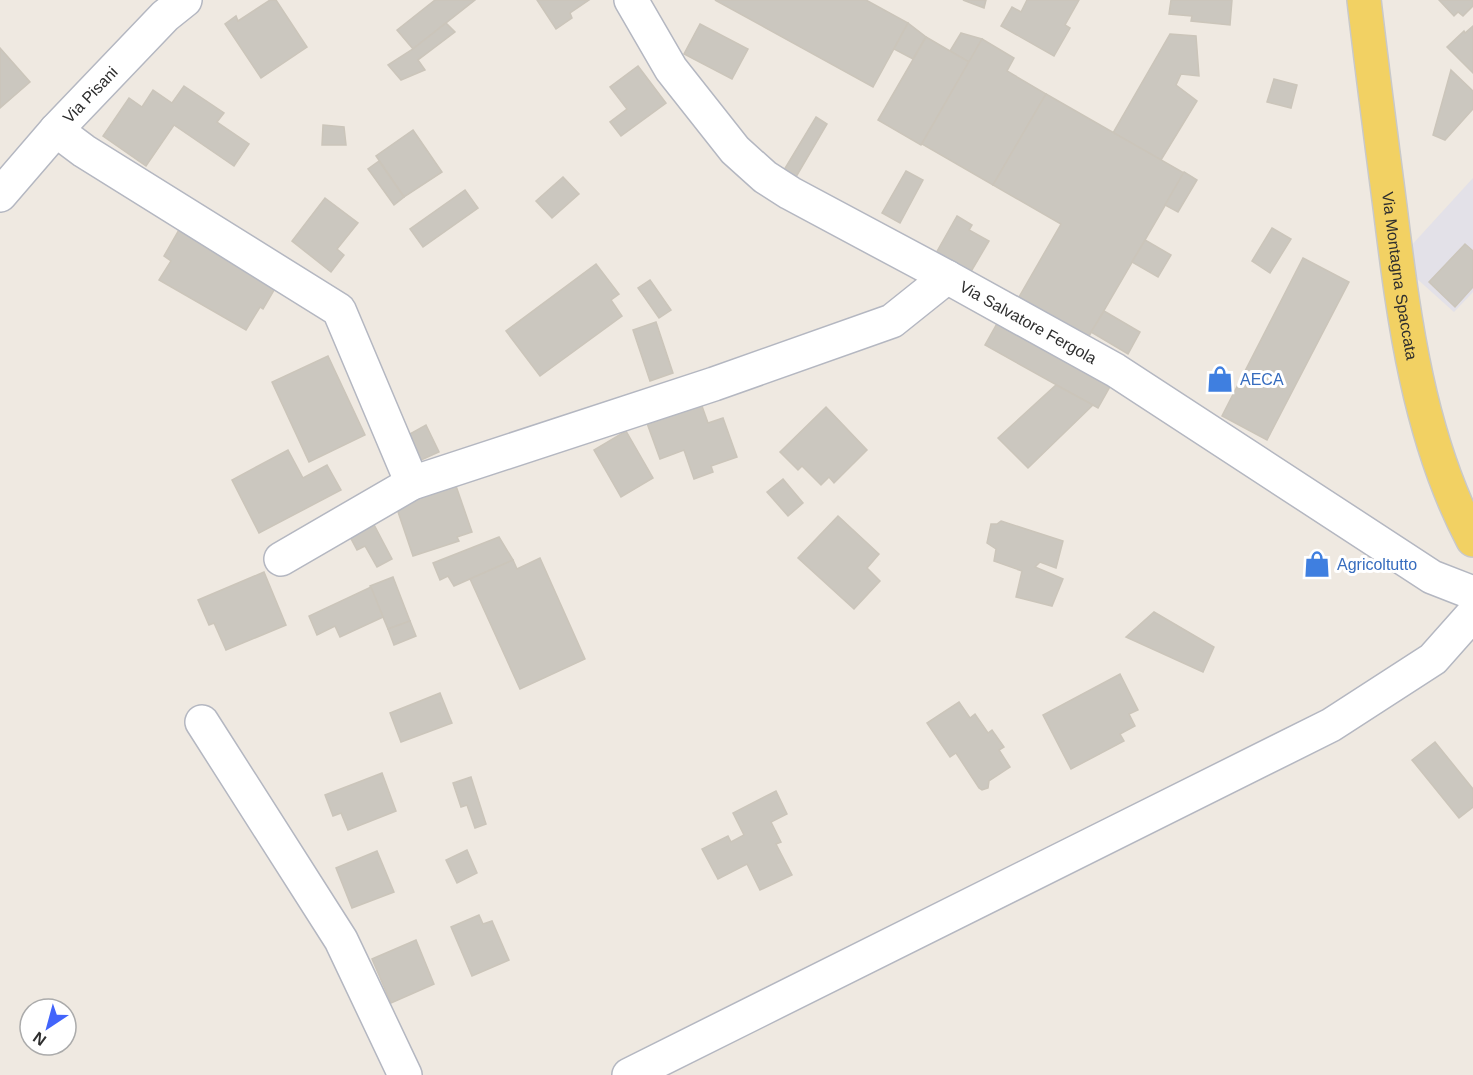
<svg xmlns="http://www.w3.org/2000/svg" width="1473" height="1075" font-family="Arial,sans-serif">
<style>
.industrial{fill:#e3e1e8}
.building{fill:#cbc7bf;stroke:#cbc5ba;stroke-width:1.5}
.lines{fill:none;stroke-linecap:round;stroke-linejoin:round}
.minor-casing{stroke:#b4b7c1;stroke-width:36}
.major-casing{stroke:#c9c9c9;stroke-width:36}
.minor{stroke:#fff;stroke-width:33}
.major{stroke:#f2d163;stroke-width:33}
.labels{text-anchor:middle;dominant-baseline:central;stroke-width:6;stroke-linejoin:round;paint-order:stroke}
.street-label{font-size:16px;fill:#2e2e2e;stroke:#fff}
.shop-label{font-size:16px;fill:#366cbe;stroke:#fff;text-anchor:start}
</style>
<rect width="100%" height="100%" fill="#efe9e1"/>
<path class="industrial" d="M1473,178V292L1454,312L1415,277L1410,247Z"/>
<g class="building">
<path d="M270,0H276L307,47L261,78L225,24L236,16L238,21Z"/>
<path d="M435,0H475L413,49L397,30Z"/>
<path d="M537,0H589L570,13L572,18L556,29Z"/>
<path d="M715,0H866L908,23L873,87Z"/>
<path d="M963,0H986L984,8Z"/>
<path d="M1027,0H1079L1065,25L1070,28L1054,56L1001,26L1012,7L1021,12Z"/>
<path d="M1171,0H1232L1230,25L1191,21L1192,16L1169,14Z"/>
<path d="M1439,0H1473V6L1463,16L1458,12L1454,16Z"/>
<path d="M446,23L455,32L418,60L425,70L401,80L388,65L413,49Z"/>
<path d="M908,23L926,37L913,59L894,49Z"/>
<path d="M700,24L748,49L732,79L684,54Z"/>
<path d="M1473,26V73L1447,47L1464,31L1465,33Z"/>
<path d="M961,33L982,39L969,62L950,51Z"/>
<path d="M1170,34L1196,36L1199,76L1181,74L1176,85L1197,101L1161,160L1113,133Z"/>
<path d="M926,37L969,62L921,145L878,120Z"/>
<path d="M982,39L1014,58L1007,71L1046,94L993,185L922,144Z"/>
<path d="M0,48L30,82L0,108Z"/>
<path d="M638,66L666,103L621,136L610,122L627,109L610,87Z"/>
<path d="M1451,70L1473,91V109L1445,140L1433,135Z"/>
<path d="M1274,79L1297,85L1291,108L1267,102Z"/>
<path d="M184,86L224,113L217,122L249,144L234,166L174,125L146,166L103,136L129,98L142,107L153,90L172,103Z"/>
<path d="M1046,94L1184,173L1088,338L1019,297L1061,224L993,185Z"/>
<path d="M816,117L827,124L796,177L784,170Z"/>
<path d="M323,125L344,127L346,145H322Z"/>
<path d="M413,130L442,172L404,197L376,156Z"/>
<path d="M379,161L404,197L394,205L368,169Z"/>
<path d="M906,171L923,180L900,223L882,213Z"/>
<path d="M1184,172L1197,180L1178,212L1165,205Z"/>
<path d="M563,177L579,194L552,218L536,201Z"/>
<path d="M465,190L478,208L423,247L410,229Z"/>
<path d="M325,198L358,223L337,249L344,255L331,272L292,241Z"/>
<path d="M957,216L972,225L969,230L989,241L969,275L935,255Z"/>
<path d="M180,228L277,285L263,309L260,307L246,330L159,280L171,261L164,256Z"/>
<path d="M1272,228L1291,239L1270,273L1252,261Z"/>
<path d="M1145,240L1171,255L1158,277L1132,262Z"/>
<path d="M1465,244L1473,251V287L1455,307L1429,282Z"/>
<path d="M1303,258L1349,282L1267,440L1222,416Z"/>
<path d="M596,264L619,294L611,300L622,316L540,376L506,331Z"/>
<path d="M650,280L671,310L659,318L638,288Z"/>
<path d="M1104,311L1140,332L1128,354L1091,332Z"/>
<path d="M999,320L1112,383L1098,408L985,345Z"/>
<path d="M656,322L673,373L650,381L633,330Z"/>
<path d="M328,356L365,435L309,462L272,382Z"/>
<path d="M1056,385L1093,405L1028,468L998,438Z"/>
<path d="M698,395L708,423L723,418L737,457L711,466L713,472L694,479L684,450L660,459L644,415Z"/>
<path d="M826,407L867,450L834,483L829,477L821,485L802,466L798,470L780,452Z"/>
<path d="M426,425L439,452L421,460L408,435Z"/>
<path d="M626,431L653,478L621,497L594,450Z"/>
<path d="M288,450L303,478L327,465L341,490L259,533L232,480Z"/>
<path d="M783,479L803,503L788,516L767,492Z"/>
<path d="M455,483L472,532L457,537L459,541L413,556L395,503Z"/>
<path d="M838,516L879,554L867,568L880,581L854,609L798,558Z"/>
<path d="M371,519L392,559L377,567L365,546L357,550L347,531Z"/>
<path d="M1001,521L1063,541L1056,568L1040,562L1035,567L1063,579L1052,606L1016,597L1022,571L994,561L996,549L987,543L991,524H997Z"/>
<path d="M499,537L513,560L454,586L448,576L440,580L433,563Z"/>
<path d="M540,558L585,659L520,689L470,579L513,560L517,569Z"/>
<path d="M264,572L286,625L226,650L214,623L209,625L198,600Z"/>
<path d="M393,577L410,621L388,629L370,586Z"/>
<path d="M371,587L383,617L340,637L335,626L317,635L309,616Z"/>
<path d="M1154,612L1214,647L1203,672L1126,637Z"/>
<path d="M410,621L416,636L394,645L388,629Z"/>
<path d="M1120,674L1138,710L1129,714L1135,726L1120,734L1124,741L1071,769L1043,715Z"/>
<path d="M440,693L452,723L401,742L390,713Z"/>
<path d="M959,702L970,718L975,714L988,733L992,730L1004,747L999,750L1010,767L989,781L988,788L982,790L979,788L956,753L950,757L927,723Z"/>
<path d="M1435,742L1473,789V807L1459,818L1412,760Z"/>
<path d="M382,773L396,811L348,830L341,813L333,816L325,795Z"/>
<path d="M471,777L486,824L475,828L467,805L461,807L453,783Z"/>
<path d="M776,791L787,814L771,822L781,842L776,844L792,875L760,890L747,864L718,879L702,849L728,836L731,842L744,835L733,813Z"/>
<path d="M467,850L477,873L457,883L446,860Z"/>
<path d="M377,851L394,892L352,908L336,868Z"/>
<path d="M479,915L483,924L492,921L509,960L472,976L451,927Z"/>
<path d="M416,940L434,984L391,1003L372,959Z"/>
</g>
<g class="lines">
<defs>
<g id="minor">
<path id="s1" d="M631,0L671,69L735,150L765,177L790,193L947,277L1115,370L1432,577L1473,593"/>
<path d="M56,130L84,151L339,310L412,483"/>
<path id="s2" d="M0,195L56,130L165,16L185,0"/>
<path d="M281,559L412,483L714,384L892,321L947,277"/>
<path d="M202,722L341,940L405,1075"/>
<path d="M629,1075L1331,725L1433,659L1473,614"/>
</g>
<g id="major">
<path id="s3" d="M1364,0C1372,69 1381,138 1390,207C1404,321 1419,438 1473,540"/>
</g>
</defs>
<use href="#minor" class="minor-casing"/>
<use href="#major" class="major-casing"/>
<use href="#minor" class="minor"/>
<use href="#major" class="major"/>
</g>
<defs>
<symbol id="shop-bare" viewBox="-9 -9 18 18"><path d="M-5-2.5h2.3a2.7 3.5 0 0 1 5.4 0H5L5.5 6h-11ZM-1.5-2.5h3a1.5 2.3 0 0 0-3 0Z" fill="#3f7fe0" stroke="#fff" stroke-width="2.5" paint-order="stroke"/></symbol>
</defs>
<g fill-rule="evenodd">
<use href="#shop-bare" x="1201" y="360" width="38" height="38"/>
<use href="#shop-bare" x="1298" y="545" width="38" height="38"/>
</g>
<g class="labels">
<g class="street-label">
<text stroke="none"><textPath href="#s2" startOffset="135">Via Pisani</textPath></text>
<text stroke="none"><textPath href="#s3" startOffset="278">Via Montagna Spaccata</textPath></text>
<text stroke="none"><textPath href="#s1" startOffset="524">Via Salvatore Fergola</textPath></text>
</g>
<g class="shop-label">
<text x="1240" y="379">AECA</text>
<text x="1337" y="564">Agricoltutto</text>
</g>
</g>
<g transform="translate(48 1027) rotate(216)"><circle r="28" fill="#ffffff" stroke="#ababab" stroke-width="1.5"/>
<path d="M0-4.5L10 22L0 15L-10 22Z" fill="#4264fb"/>
<text y="-9" font-size="16" font-weight="bold" text-anchor="middle" fill="#2e2e2e">N</text>
</g>
</svg>
